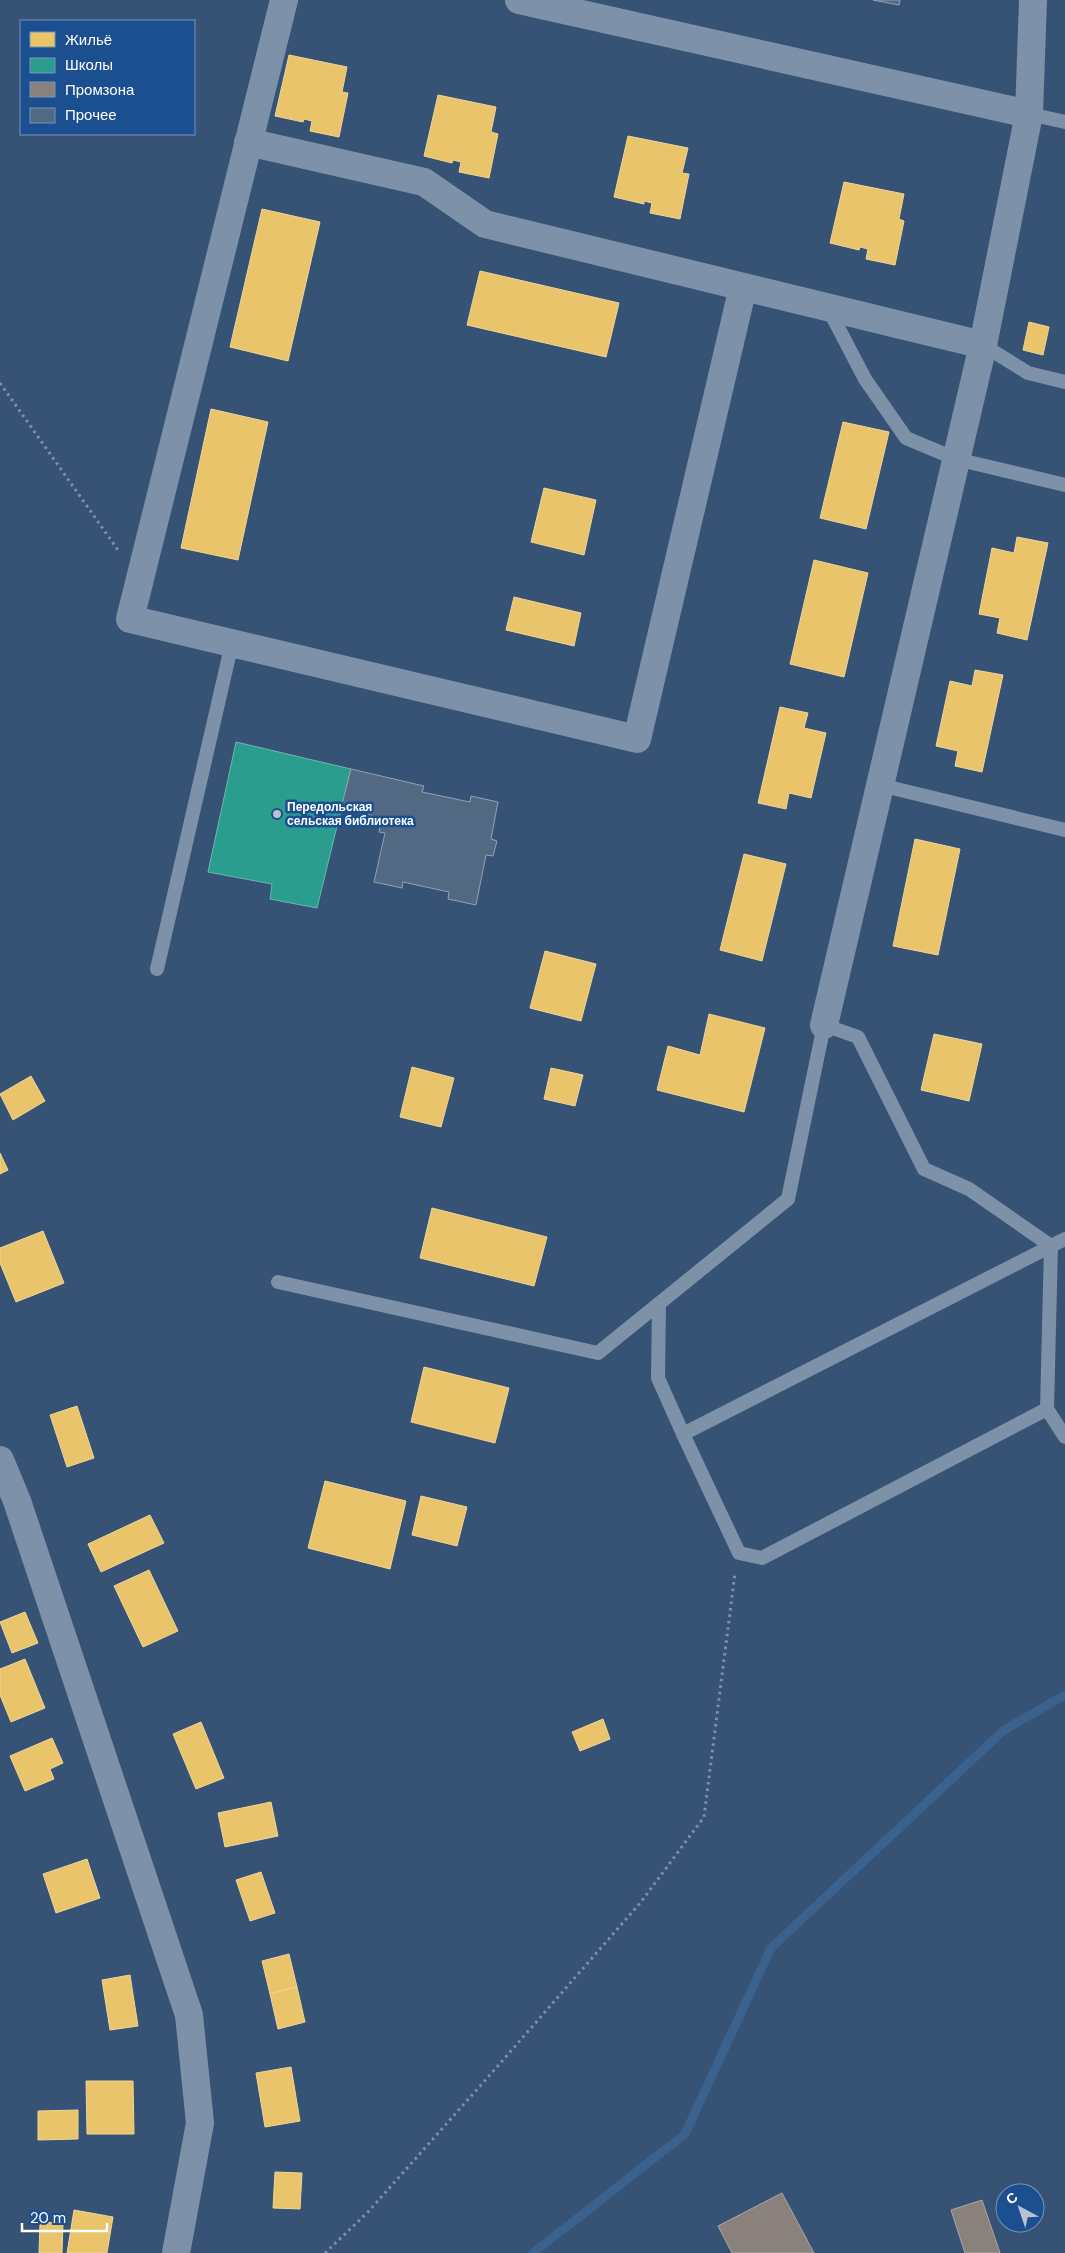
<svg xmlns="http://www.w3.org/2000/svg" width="1065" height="2253" font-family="'DM Sans',sans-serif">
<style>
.homes{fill:#e9c46a;stroke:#f0d697}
.schools{fill:#2a9d8f;stroke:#6abab1}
.industry{fill:#8a817c;stroke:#ada7a3}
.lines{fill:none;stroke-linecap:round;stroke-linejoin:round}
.stream{stroke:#3b618d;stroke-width:9}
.building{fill:#526984;stroke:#92a2b6}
.path{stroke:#7d92a8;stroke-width:3;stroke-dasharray:2.5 4;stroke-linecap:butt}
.lane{stroke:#7d92a8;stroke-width:14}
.street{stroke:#7d92a8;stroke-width:28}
.poi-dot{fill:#b9c2ce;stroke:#1b4f8f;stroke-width:2}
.labels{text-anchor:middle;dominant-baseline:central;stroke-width:5;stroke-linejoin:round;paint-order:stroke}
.poi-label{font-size:12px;font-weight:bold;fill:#fff;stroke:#1b4f8f;text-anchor:start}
</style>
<rect width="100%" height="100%" fill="#365274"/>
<g class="homes">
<path d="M289,55L347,67L342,92L348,93L339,137L310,131L312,121L304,119L303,122L275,116Z"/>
<path d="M438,95L496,107L491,132L498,134L489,178L459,172L461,162L453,160L452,163L424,156Z"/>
<path d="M628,136L688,148L682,173L689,174L680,219L650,213L652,203L644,201V204L614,197Z"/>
<path d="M844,182L904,194L899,219L904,221L895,265L866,259L868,249L860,247L859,250L830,243Z"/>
<path d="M262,209L320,222L288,361L230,347Z"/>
<path d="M480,271L619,303L606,357L467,325Z"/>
<path d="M1029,322L1049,327L1043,355L1023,350Z"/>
<path d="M211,409L268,422L238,560L181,548Z"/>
<path d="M843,422L889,432L866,529L820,518Z"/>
<path d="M544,488L596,500L584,555L531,542Z"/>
<path d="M1017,537L1048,543L1027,640L997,633L1000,618L979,614L992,548L1014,553Z"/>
<path d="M814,560L868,573L844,677L790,664Z"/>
<path d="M514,597L581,613L574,646L506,630Z"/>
<path d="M975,670L1003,675L982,772L955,766L958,751L936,746L950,681L972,686Z"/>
<path d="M780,707L808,713L804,728L826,733L811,798L789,793L786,809L758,803Z"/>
<path d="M915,839L960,849L938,955L893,946Z"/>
<path d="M744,854L786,864L762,961L720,950Z"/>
<path d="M545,951L596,964L581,1021L530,1008Z"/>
<path d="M709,1014L765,1028L744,1112L657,1090L668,1046L700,1055Z"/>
<path d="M934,1034L982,1044L969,1101L921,1090Z"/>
<path d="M412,1067L454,1078L441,1127L400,1117Z"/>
<path d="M551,1068L583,1075L575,1106L544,1099Z"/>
<path d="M31,1076L45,1101L13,1120L0,1094Z"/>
<path d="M0,1153L8,1170L0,1174Z"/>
<path d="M432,1208L547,1237L534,1286L420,1258Z"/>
<path d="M43,1231L64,1283L16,1302L0,1263V1248Z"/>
<path d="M424,1367L509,1388L495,1443L411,1422Z"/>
<path d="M77,1406L94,1458L67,1467L50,1415Z"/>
<path d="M325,1481L406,1501L390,1569L308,1548Z"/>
<path d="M421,1496L467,1507L457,1546L412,1535Z"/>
<path d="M150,1515L164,1543L101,1572L88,1544Z"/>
<path d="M149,1570L178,1631L143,1647L114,1586Z"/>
<path d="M25,1612L38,1643L12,1653L0,1622Z"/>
<path d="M25,1659L45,1708L11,1722L0,1695V1669Z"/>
<path d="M603,1719L610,1739L580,1751L572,1732Z"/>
<path d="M201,1722L224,1778L196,1789L173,1734Z"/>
<path d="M52,1738L63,1763L50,1769L54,1779L25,1791L10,1756Z"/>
<path d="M271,1802L278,1836L225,1847L218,1813Z"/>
<path d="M87,1859L100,1898L56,1913L43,1874Z"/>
<path d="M261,1872L275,1913L250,1921L236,1880Z"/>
<path d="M289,1954L297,1987L270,1994L262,1961Z"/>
<path d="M130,1975L138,2026L110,2030L102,1980Z"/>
<path d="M297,1987L305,2022L278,2029L270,1994Z"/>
<path d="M291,2067L300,2121L265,2127L256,2073Z"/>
<path d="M86,2081H133L134,2134H87Z"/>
<path d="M78,2110V2139L38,2140V2111Z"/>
<path d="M275,2172L302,2173L300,2209L273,2208Z"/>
<path d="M74,2210L113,2217L107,2253H67Z"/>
<path d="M40,2222L63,2223L62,2253H39Z"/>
</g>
<path class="schools" d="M236,742L351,769L317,908L270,899L272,884L208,872Z"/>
<g class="industry">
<path d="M782,2193L814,2253H732L718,2226Z"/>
<path d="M982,2200L1000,2253H965L951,2210Z"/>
</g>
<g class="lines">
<path class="stream" d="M533,2253L685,2134L771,1948L1004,1730L1065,1695"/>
</g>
<g class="building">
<path d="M873,0H900L899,5Z"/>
<path d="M351,769L424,786L422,792L470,802L471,796L498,802L491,839L497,841L493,856L486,855L476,905L448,899L449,892L403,882L402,888L374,882L385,833L379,832L382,818L341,808Z"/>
</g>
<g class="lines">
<g class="path">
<path d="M0,383L118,550"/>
<path d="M325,2253L368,2212L497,2067L641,1902L704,1817L735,1573"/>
</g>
<g class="lane">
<path d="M1029,114L1065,122"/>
<path d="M828,308L865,379L906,438L956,459L1065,485"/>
<path d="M983,345L1028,373L1065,382"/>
<path d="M880,785L1065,830"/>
<path d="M157,969L232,643"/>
<path d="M278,1282L598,1353L788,1199L824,1025L858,1037L924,1169L969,1189L1051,1246L1047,1409"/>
<path d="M659,1304L658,1378L683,1434L1065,1239"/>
<path d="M683,1434L739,1553L762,1558L1047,1409L1065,1437"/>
</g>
<g class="street">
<path d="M284,0L130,619L637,739L743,287"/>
<path d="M519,0L1029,114"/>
<path d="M248,142L424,182L485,224L983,345"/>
<path d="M824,1025L983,345L1029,114L1033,0"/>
<path d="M0,1460L17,1501L189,2015L200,2123L176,2253"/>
</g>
</g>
<circle class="poi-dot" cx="277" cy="814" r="5"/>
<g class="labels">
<g class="poi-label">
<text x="287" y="807">Передольская<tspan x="287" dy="14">сельская библиотека</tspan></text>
</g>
</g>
<rect x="20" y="20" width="175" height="115" fill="#1b4f8f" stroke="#7695bc"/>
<rect x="30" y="32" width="25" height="15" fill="#e9c46a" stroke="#7695bc"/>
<text x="65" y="45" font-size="15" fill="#ffffff">Жильё</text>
<rect x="30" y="58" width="25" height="15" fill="#2a9d8f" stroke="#7695bc"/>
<text x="65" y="70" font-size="15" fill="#ffffff">Школы</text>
<rect x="30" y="82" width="25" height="15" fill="#8a817c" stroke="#7695bc"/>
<text x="65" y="95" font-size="15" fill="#ffffff">Промзона</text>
<rect x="30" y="108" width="25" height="15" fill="#526984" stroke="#7695bc"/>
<text x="65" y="120" font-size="15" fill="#ffffff">Прочее</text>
<g transform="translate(1020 2208) rotate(320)"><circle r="24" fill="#1b4f8f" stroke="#7695bc"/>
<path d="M0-4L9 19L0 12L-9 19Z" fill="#b9c2ce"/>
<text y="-8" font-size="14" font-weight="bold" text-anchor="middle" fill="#ffffff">С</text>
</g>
<path d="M22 2223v8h85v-8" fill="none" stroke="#ffffff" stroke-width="2.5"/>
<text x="30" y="2223" font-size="15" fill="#ffffff" stroke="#1b4f8f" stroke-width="4" paint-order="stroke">20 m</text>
</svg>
